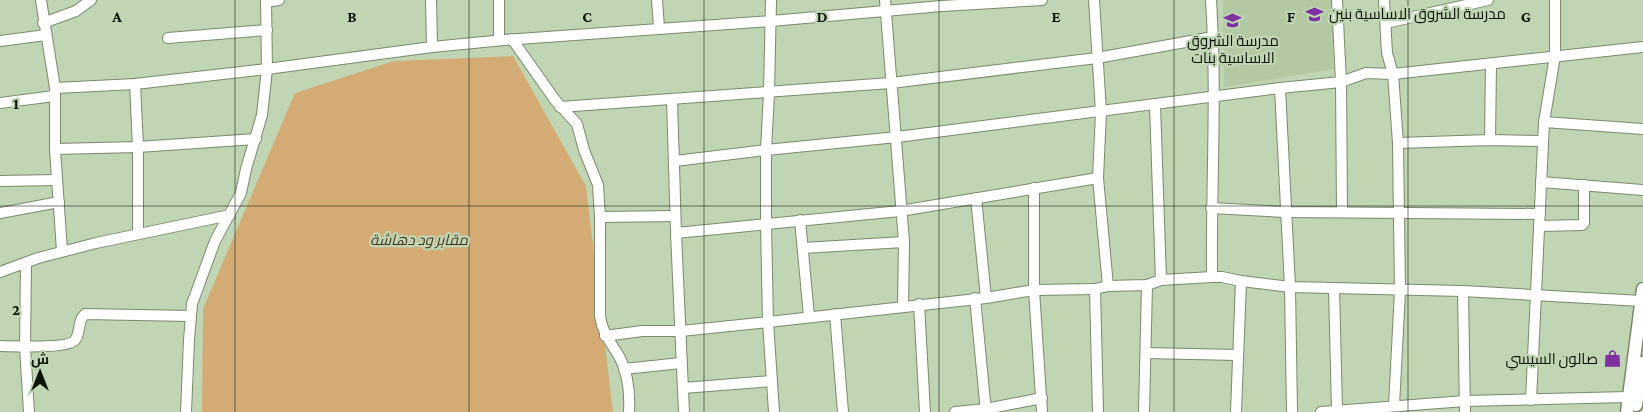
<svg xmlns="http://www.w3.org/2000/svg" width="1643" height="412" font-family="'Crimson Pro',Cairo,serif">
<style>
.built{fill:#b2c9a3}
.green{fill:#d4ab75}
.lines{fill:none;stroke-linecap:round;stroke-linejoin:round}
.minor-casing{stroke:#788b6c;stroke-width:12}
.tertiary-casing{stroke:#788b6c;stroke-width:15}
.minor{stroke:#fff;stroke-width:10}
.tertiary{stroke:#fff;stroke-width:12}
.grid{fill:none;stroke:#0c1307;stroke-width:1;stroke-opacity:0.55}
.labels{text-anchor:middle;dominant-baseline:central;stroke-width:4.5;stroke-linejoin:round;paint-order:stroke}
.poi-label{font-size:15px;fill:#0c1307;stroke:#c0d5b4;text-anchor:start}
.park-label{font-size:15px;font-style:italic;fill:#4b371a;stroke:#c0d5b4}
.grid-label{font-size:16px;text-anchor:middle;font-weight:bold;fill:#0c1307;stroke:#c0d5b4;stroke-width:4.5;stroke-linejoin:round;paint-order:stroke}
</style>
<rect width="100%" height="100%" fill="#c0d5b4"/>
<path class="built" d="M1223,0H1332L1334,69L1224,87Z"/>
<path class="green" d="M513,56L586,186L613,412H202L203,309L295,93L394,61Z"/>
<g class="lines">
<defs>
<g id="minor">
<path d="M41,0L55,88V149L62,251"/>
<path d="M431,0L432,47"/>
<path d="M657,0L659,28"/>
<path d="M771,0L769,93L766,150V224L768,322L774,412"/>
<path d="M885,0L904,242L903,306"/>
<path d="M1094,0L1101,112L1098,178L1108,286"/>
<path d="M1211,0C1217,93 1211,185 1212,277"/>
<path d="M1337,0L1341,82L1342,212"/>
<path d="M1384,0L1387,53L1393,74L1398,143L1400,291L1394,406"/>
<path d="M266,2L279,0"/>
<path d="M43,23L76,11L91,0"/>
<path d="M1386,23L1488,0"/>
<path d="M168,38L267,30"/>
<path d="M512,39L555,100L577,124L584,150L598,185L600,217V316C602,333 612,344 620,358C628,374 630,394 629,412"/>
<path d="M499,40V0"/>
<path d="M0,41L46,35"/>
<path d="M135,84L138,147V233"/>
<path d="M55,88L135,84L267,69L432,47L504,40L771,21L942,6L1042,0"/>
<path d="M1280,88L1290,287L1292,412"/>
<path d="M672,99L676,233L684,412"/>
<path d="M0,103L54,96"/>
<path d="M1155,105L1161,280"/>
<path d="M560,107L891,83L1097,58L1213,37"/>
<path d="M1544,122L1643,129"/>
<path d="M1490,140L1491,64"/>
<path d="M1398,143L1490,140L1543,141"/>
<path d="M55,149L138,147L256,139"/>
<path d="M675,161L766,150L897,137L1280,88L1341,82L1366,73L1393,74L1643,47"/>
<path d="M0,181L57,180"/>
<path d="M1541,182L1643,190"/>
<path d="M1034,188V290L1042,412"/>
<path d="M976,198L986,298"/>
<path d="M1211,208L1285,212L1540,214"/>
<path d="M0,213L59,202"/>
<path d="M600,217L675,216"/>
<path d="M800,220L809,316"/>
<path d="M1539,226L1582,225L1584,223V185"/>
<path d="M676,233L900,211L1098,178"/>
<path d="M803,248L904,242"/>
<path d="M26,263L25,347L29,412"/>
<path d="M0,272L38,258L96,243L230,215"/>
<path d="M1334,288L1337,410"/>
<path d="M1095,289L1098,412"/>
<path d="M1463,291L1465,412"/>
<path d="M975,298L986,412"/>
<path d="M919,304L925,412"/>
<path d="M835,314L843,412"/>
<path d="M605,336L642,331H681L768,322L986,298L1034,290L1095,289L1108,286L1147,285L1161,280L1212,277H1222L1241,281L1290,287L1463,291L1642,301"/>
<path d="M0,346C12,346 69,349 75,340C81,333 77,321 85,314L190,316"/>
<path d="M1146,353L1237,355"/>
<path d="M624,369L681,363"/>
<path d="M683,388L772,381"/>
<path d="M1531,400L1544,122L1555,56V0"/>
<path d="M186,412L189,340L192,304L215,241L241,193L246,169L262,115L267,69L266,0"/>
<path d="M955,412L986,409L1042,398"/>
<path d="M1144,412L1147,285"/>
<path d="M1236,412L1241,281"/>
<path d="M1321,412L1465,401L1629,397"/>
</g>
<g id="tertiary">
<path d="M1636,405L1642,363"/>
<path d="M1627,412L1643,289"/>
</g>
</defs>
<use href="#minor" class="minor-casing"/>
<use href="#tertiary" class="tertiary-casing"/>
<use href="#minor" class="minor"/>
<use href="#tertiary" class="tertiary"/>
</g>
<path class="grid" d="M235,0V412M469,0V412M704,0V412M939,0V412M1174,0V412M1408,0V412M0,206H1643"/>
<defs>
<symbol id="school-bare" viewBox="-9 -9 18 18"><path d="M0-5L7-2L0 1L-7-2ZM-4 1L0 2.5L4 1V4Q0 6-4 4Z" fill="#7f31a2" stroke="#c0d5b4" stroke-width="2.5" paint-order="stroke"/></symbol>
<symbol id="shop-bare" viewBox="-9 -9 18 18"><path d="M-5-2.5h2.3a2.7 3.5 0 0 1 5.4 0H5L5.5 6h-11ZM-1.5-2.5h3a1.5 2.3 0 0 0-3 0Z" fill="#7f31a2" stroke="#c0d5b4" stroke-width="2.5" paint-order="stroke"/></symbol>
</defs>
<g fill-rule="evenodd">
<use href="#school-bare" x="1302" y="2" width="25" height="25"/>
<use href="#school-bare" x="1220" y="8" width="25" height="25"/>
<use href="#shop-bare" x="1600" y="346" width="25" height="25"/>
</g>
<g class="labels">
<g class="poi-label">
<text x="1329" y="14">مدرسة الشروق الاساسية بنين</text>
<text x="1233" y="41" text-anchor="middle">مدرسة الشروق<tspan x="1233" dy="17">الاساسية بنات</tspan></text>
<text x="1598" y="359" text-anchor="end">صالون السيسي</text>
</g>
<g class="park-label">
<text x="419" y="240">مقابر ود دهاشة</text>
</g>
</g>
<g class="grid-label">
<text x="117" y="22">A</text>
<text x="352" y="22">B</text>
<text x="587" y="22">C</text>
<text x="822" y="22">D</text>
<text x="1056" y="22">E</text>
<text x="1291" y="22">F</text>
<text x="1526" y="22">G</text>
<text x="16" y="109">1</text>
<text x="16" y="315">2</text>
</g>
<g transform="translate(40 372)" stroke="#c0d5b4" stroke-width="4" paint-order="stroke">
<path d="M0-4L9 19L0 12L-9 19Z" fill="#0c1307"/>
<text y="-8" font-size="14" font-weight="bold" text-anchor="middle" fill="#0c1307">ش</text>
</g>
</svg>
